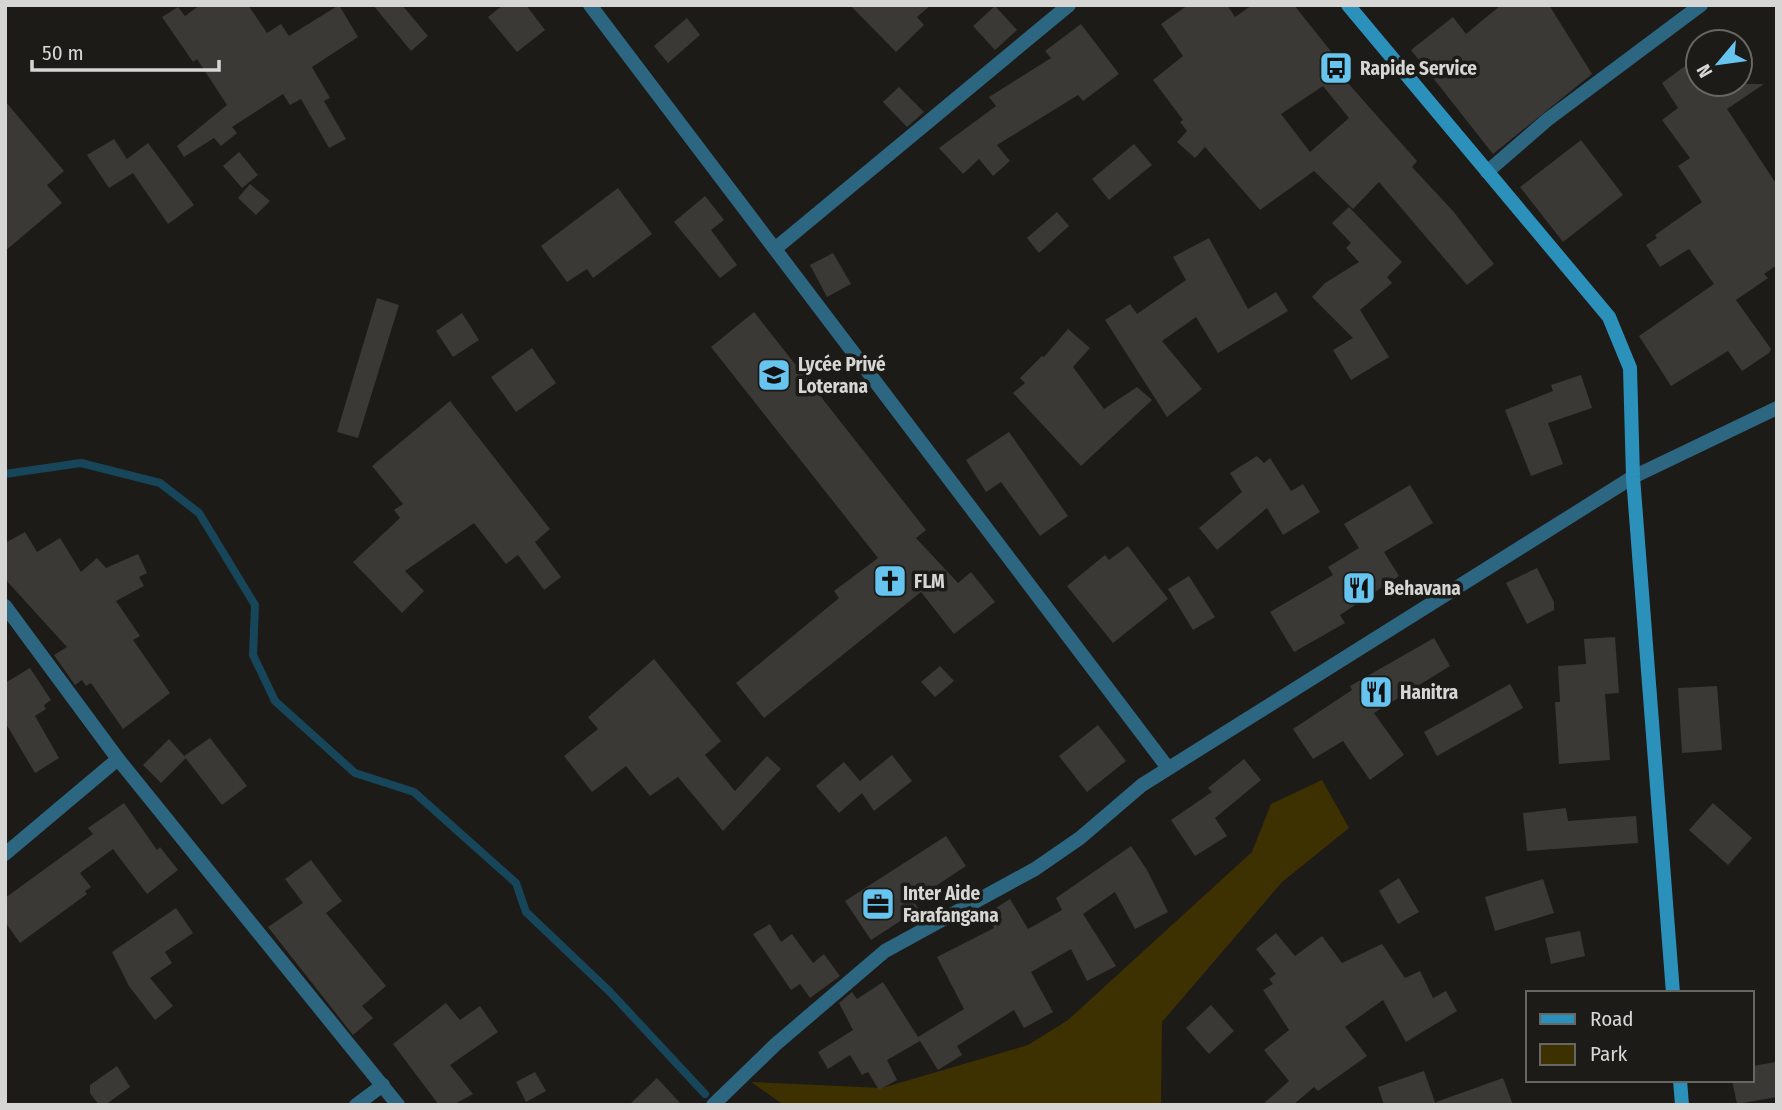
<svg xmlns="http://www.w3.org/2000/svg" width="1782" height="1110" font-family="'Fira Sans Condensed',sans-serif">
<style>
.green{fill:#3d3102}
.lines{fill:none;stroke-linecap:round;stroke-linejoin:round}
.stream{stroke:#174559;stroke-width:8}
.building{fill:#3a3935;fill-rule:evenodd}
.street{stroke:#2d6680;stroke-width:14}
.secondary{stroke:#2c91ba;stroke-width:14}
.labels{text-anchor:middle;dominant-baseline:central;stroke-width:7;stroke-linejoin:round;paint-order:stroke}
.poi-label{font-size:19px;font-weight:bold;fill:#d6d6d4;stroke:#1c1b18;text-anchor:start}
</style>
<rect width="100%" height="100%" fill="#1c1b18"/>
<path class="green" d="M1322,780L1349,828L1282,882L1162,1022L1161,1105H784L751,1082L882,1088L1028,1045L1068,1020L1252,852L1271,804Z"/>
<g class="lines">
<path class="stream" d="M5,474L81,463L160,483L199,513L255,605L253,655L275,701L355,773L414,792L516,883L526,912L610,992L705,1094"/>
</g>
<g class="building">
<path d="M200,5H248L267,33L281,24L289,36L339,5L358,37L312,67L330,98L324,101L346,139L329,148L301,99L290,105L283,94L232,127L237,133L221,146L214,138L184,157L177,146L227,105L197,59L193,62L162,17L178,7L185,16Z"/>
<path d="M373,5H402L428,36L411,51Z"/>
<path d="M503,5H526L545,30L517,52L488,17Z"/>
<path d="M850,5H931L917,17L924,25L896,52Z"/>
<path d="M1188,5H1227L1235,17L1252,5H1294L1345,69L1339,73L1417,161L1412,167L1453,211L1494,264L1467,285L1379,182L1353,209L1314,171L1260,210L1205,147L1195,158L1177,142L1187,131L1180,122L1183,120L1153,80L1183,56L1161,24ZM1323,86L1349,118L1310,152L1281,114Z"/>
<path d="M1501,5H1549L1592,74L1493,154L1411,50L1453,17L1466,34Z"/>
<path d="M995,6L1017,30L995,50L973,26Z"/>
<path d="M687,18L700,35L668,63L654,46Z"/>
<path d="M1081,24L1119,74L1083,101L1078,95L997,145L1010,161L993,176L979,159L963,174L939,148L996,106L989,97L1051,58L1045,51Z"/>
<path d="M1685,66L1692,77L1697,73L1698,84H1764L1727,109L1777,185V265L1764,274L1768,278L1736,300L1771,349L1769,353L1742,371L1728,351L1671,386L1639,336L1714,284L1689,249L1660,267L1646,245L1657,238L1655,235L1702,202L1678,166L1690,158L1662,120L1678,108L1662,83Z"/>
<path d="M899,87L924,112L907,127L883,102Z"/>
<path d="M5,101L64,171L47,185L62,203L5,251Z"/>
<path d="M114,139L127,159L148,143L194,205L168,224L133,173L109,188L87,155Z"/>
<path d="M1581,140L1623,195L1563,242L1520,187Z"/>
<path d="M1134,144L1152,165L1109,200L1092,179Z"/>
<path d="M239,152L258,175L242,188L223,166Z"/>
<path d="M250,184L270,201L256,215L238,198Z"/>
<path d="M618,188L652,234L593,278L587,269L567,282L541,246Z"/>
<path d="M705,196L724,220L711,230L737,265L720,278L674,222Z"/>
<path d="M1349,207L1402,262L1387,277L1392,283L1360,310L1389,357L1351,380L1333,350L1353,338L1312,297L1325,283L1359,262L1346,248L1351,243L1332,223Z"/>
<path d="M1057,212L1069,226L1039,253L1027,238Z"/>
<path d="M1209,238L1248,309L1276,292L1288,311L1218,353L1196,317L1162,341L1202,389L1167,417L1105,320L1130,304L1137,314L1186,280L1173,257Z"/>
<path d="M833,253L851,284L827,297L810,265Z"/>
<path d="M377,298L399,305L358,438L337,432Z"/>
<path d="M754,312L926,530L916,538L958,583L971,572L995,602L954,634L921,592L764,718L736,683L839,598L834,591L878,558L711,347Z"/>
<path d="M462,313L479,340L453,357L436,331Z"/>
<path d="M1068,329L1090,348L1073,367L1104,409L1137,387L1152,400L1081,466L1013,393L1025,383L1020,378L1042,356L1044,357Z"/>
<path d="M532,348L556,383L516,412L491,377Z"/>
<path d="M1581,375L1592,408L1548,423L1563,464L1531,476L1505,410L1553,391L1551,385Z"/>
<path d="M450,401L550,529L535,542L561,577L544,590L518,555L506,564L474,523L405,571L424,591L402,613L353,562L400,518L394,510L403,504L372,466Z"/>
<path d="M1009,432L1068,516L1040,536L1001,482L986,492L966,460Z"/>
<path d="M1257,456L1264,463L1270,458L1291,491L1303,484L1320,512L1283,535L1267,508L1217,550L1199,528L1242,492L1230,473Z"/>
<path d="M1410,485L1433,523L1384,552L1399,576L1340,615L1345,623L1294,652L1270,612L1333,575L1328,567L1359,548L1344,524Z"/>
<path d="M25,532L37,552L60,538L81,572L97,558L106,568L138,554L147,573L139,577L144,586L116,601L140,636L133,640L170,693L123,729L91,683L86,686L82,680L75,685L54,655L67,647L5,579V543Z"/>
<path d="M1128,546L1168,599L1113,643L1067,586L1105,555L1109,560Z"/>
<path d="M1537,568L1554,602V610L1527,624L1506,583Z"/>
<path d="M1189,576L1215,617L1193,630L1168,589Z"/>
<path d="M1615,637L1619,693L1605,694L1610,760L1559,764L1555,702H1560L1558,666L1586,664L1584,639Z"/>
<path d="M1434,638L1450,666L1374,713L1404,755L1370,780L1343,741L1313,759L1293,729L1352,690L1350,686Z"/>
<path d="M654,659L721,741L705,755L735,791L767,756L781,769L723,831L678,777L650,796L626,766L592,792L564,756L598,729L588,717Z"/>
<path d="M940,666L954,681L935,697L921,682Z"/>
<path d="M30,668L51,700L44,705L46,709L35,716L59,758L35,773L5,722V683Z"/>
<path d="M1510,684L1523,708L1437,756L1424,732Z"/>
<path d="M1717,686L1722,750L1682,753L1678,688Z"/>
<path d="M1098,725L1126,761L1087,792L1059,756Z"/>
<path d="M210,738L247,786L222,805L184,756Z"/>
<path d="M169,739L186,758L161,783L143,765Z"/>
<path d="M892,755L912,781L874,811L862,793L839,813L816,786L844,762L860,781Z"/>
<path d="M1244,759L1261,780L1215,818L1227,836L1195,856L1171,820L1212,792L1208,788Z"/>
<path d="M124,803L157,850L160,847L178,870L147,894L113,849L80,873L91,887L85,891L87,894L20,943L5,922V898L93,834L88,828Z"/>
<path d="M1713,803L1752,838L1728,865L1689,830Z"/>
<path d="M1566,808L1568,821L1636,816L1638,843L1527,851L1523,813Z"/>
<path d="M946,836L966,866L913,901L919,909L871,940L845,901Z"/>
<path d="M1131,846L1147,870L1168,912L1135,929L1115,892L1083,914L1116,966L1087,981L1071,949L1031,972L1053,1012L1024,1028L1014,1010L957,1046L962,1055L938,1070L920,1041L887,1060L897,1080L879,1090L868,1072L862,1075L850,1055L828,1069L818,1052L853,1030L839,1003L852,992L857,999L883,982L918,1037L964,1009L937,957L994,928L986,914L1010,899L1028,929L1062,910L1056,898Z"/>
<path d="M311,860L342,901L326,913L386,986L362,1006L373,1018L353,1035L268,927L303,903L285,879Z"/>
<path d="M1399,878L1419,912L1398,924L1379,891Z"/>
<path d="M1543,879L1554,913L1495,931L1485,897Z"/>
<path d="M176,908L193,933L165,952L172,963L150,978L173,1006L155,1020L129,986L112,952Z"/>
<path d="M770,924L781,942L792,934L813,963L824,954L840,976L810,998L800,984L791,990L753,934Z"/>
<path d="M1580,931L1585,956L1551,964L1545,938Z"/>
<path d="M1276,933L1295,956L1322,936L1342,963L1382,944L1405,978L1420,971L1433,998L1446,991L1457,1011L1406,1042L1383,1000L1345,1027L1367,1056L1318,1091L1314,1087L1293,1105H1262L1289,1081L1264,1050L1289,1030L1263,990L1273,984L1269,979L1276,974L1256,949Z"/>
<path d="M446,1003L460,1020L480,1006L498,1032L450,1065L473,1094L453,1105H439L393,1044Z"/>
<path d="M1211,1005L1234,1031L1209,1054L1186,1028Z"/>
<path d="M1777,1062V1097L1737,1104L1732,1080H1752V1066Z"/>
<path d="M117,1066L130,1087L105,1105H99L90,1093V1085Z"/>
<path d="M1424,1071L1436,1105H1384L1378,1087Z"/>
<path d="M535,1072L546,1091L526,1102L516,1082Z"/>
<path d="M657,1078L682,1105H629Z"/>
<path d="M1503,1078L1513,1105H1436V1102Z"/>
</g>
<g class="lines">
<g class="street">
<path d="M590,5L1168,768"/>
<path d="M1487,172L1547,120L1701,5"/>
<path d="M776,248L1069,5"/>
<path d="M5,606L118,759L398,1105"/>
<path d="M5,854L118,759"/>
<path d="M356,1105L383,1085"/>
<path d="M713,1105L776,1044L885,951L1035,869L1080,838L1142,785L1633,477L1777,408"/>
</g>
<g class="secondary">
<path d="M1348,5L1609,317L1630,368L1633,477L1673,993"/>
<path d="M1680,1080L1682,1105"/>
</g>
</g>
<defs>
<symbol id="bus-square" viewBox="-11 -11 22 22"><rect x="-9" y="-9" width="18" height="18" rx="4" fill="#66c4ef" stroke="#1c1b18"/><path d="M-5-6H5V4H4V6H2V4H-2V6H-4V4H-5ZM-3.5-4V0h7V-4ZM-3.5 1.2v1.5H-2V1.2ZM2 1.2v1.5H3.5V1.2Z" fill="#111"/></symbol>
<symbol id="school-square" viewBox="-11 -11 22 22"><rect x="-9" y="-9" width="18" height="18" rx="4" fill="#66c4ef" stroke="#1c1b18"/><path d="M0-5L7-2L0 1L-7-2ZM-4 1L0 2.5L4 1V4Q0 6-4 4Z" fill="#111"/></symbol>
<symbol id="church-square" viewBox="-11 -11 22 22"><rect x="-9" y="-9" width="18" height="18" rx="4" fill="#66c4ef" stroke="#1c1b18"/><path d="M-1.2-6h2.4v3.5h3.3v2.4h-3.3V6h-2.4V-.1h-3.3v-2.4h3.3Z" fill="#111"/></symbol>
<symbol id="restaurant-square" viewBox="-11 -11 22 22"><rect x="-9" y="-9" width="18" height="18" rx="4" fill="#66c4ef" stroke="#1c1b18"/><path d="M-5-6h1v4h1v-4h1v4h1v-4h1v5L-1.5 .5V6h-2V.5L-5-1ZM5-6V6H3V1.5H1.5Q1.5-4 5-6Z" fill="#111"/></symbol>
<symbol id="office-square" viewBox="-11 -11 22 22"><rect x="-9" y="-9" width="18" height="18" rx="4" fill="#66c4ef" stroke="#1c1b18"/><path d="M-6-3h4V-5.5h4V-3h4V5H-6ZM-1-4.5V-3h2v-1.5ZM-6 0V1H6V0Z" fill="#111"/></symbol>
</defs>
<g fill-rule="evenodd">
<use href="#bus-square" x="1317" y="49" width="38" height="38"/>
<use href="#school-square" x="755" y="356" width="38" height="38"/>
<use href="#church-square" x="871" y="562" width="38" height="38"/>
<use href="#restaurant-square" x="1340" y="569" width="38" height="38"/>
<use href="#restaurant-square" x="1357" y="673" width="38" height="38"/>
<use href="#office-square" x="859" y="885" width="38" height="38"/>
</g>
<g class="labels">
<g class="poi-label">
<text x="1360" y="68">Rapide Service</text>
<text x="798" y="364">Lycée Privé<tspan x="798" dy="22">Loterana</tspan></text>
<text x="914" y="581">FLM</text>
<text x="1384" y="588">Behavana</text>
<text x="1400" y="692">Hanitra</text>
<text x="903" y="893">Inter Aide<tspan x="903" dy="22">Farafangana</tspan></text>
</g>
</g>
<rect width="1782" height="1110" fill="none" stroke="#d6d6d4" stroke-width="14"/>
<rect x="1526" y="991" width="228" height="91" fill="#1c1b18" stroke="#666663" stroke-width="2"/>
<rect x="1540" y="1014" width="35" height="10" fill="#2c91ba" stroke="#666663" stroke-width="2"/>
<text x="1590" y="1026" font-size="21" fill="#d6d6d4">Road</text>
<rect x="1540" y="1044" width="35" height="21" fill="#3d3102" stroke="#666663" stroke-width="2"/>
<text x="1590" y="1061" font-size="21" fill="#d6d6d4">Park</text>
<g transform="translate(1719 63) rotate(241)"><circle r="33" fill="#1c1b18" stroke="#666663" stroke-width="2"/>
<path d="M0-5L12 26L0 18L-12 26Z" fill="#66c4ef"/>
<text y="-10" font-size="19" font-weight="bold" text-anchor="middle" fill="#d6d6d4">N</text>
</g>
<path d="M32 60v10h187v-10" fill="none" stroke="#d6d6d4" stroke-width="3.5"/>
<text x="42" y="60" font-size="21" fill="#d6d6d4" stroke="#1c1b18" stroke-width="5" paint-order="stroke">50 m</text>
</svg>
